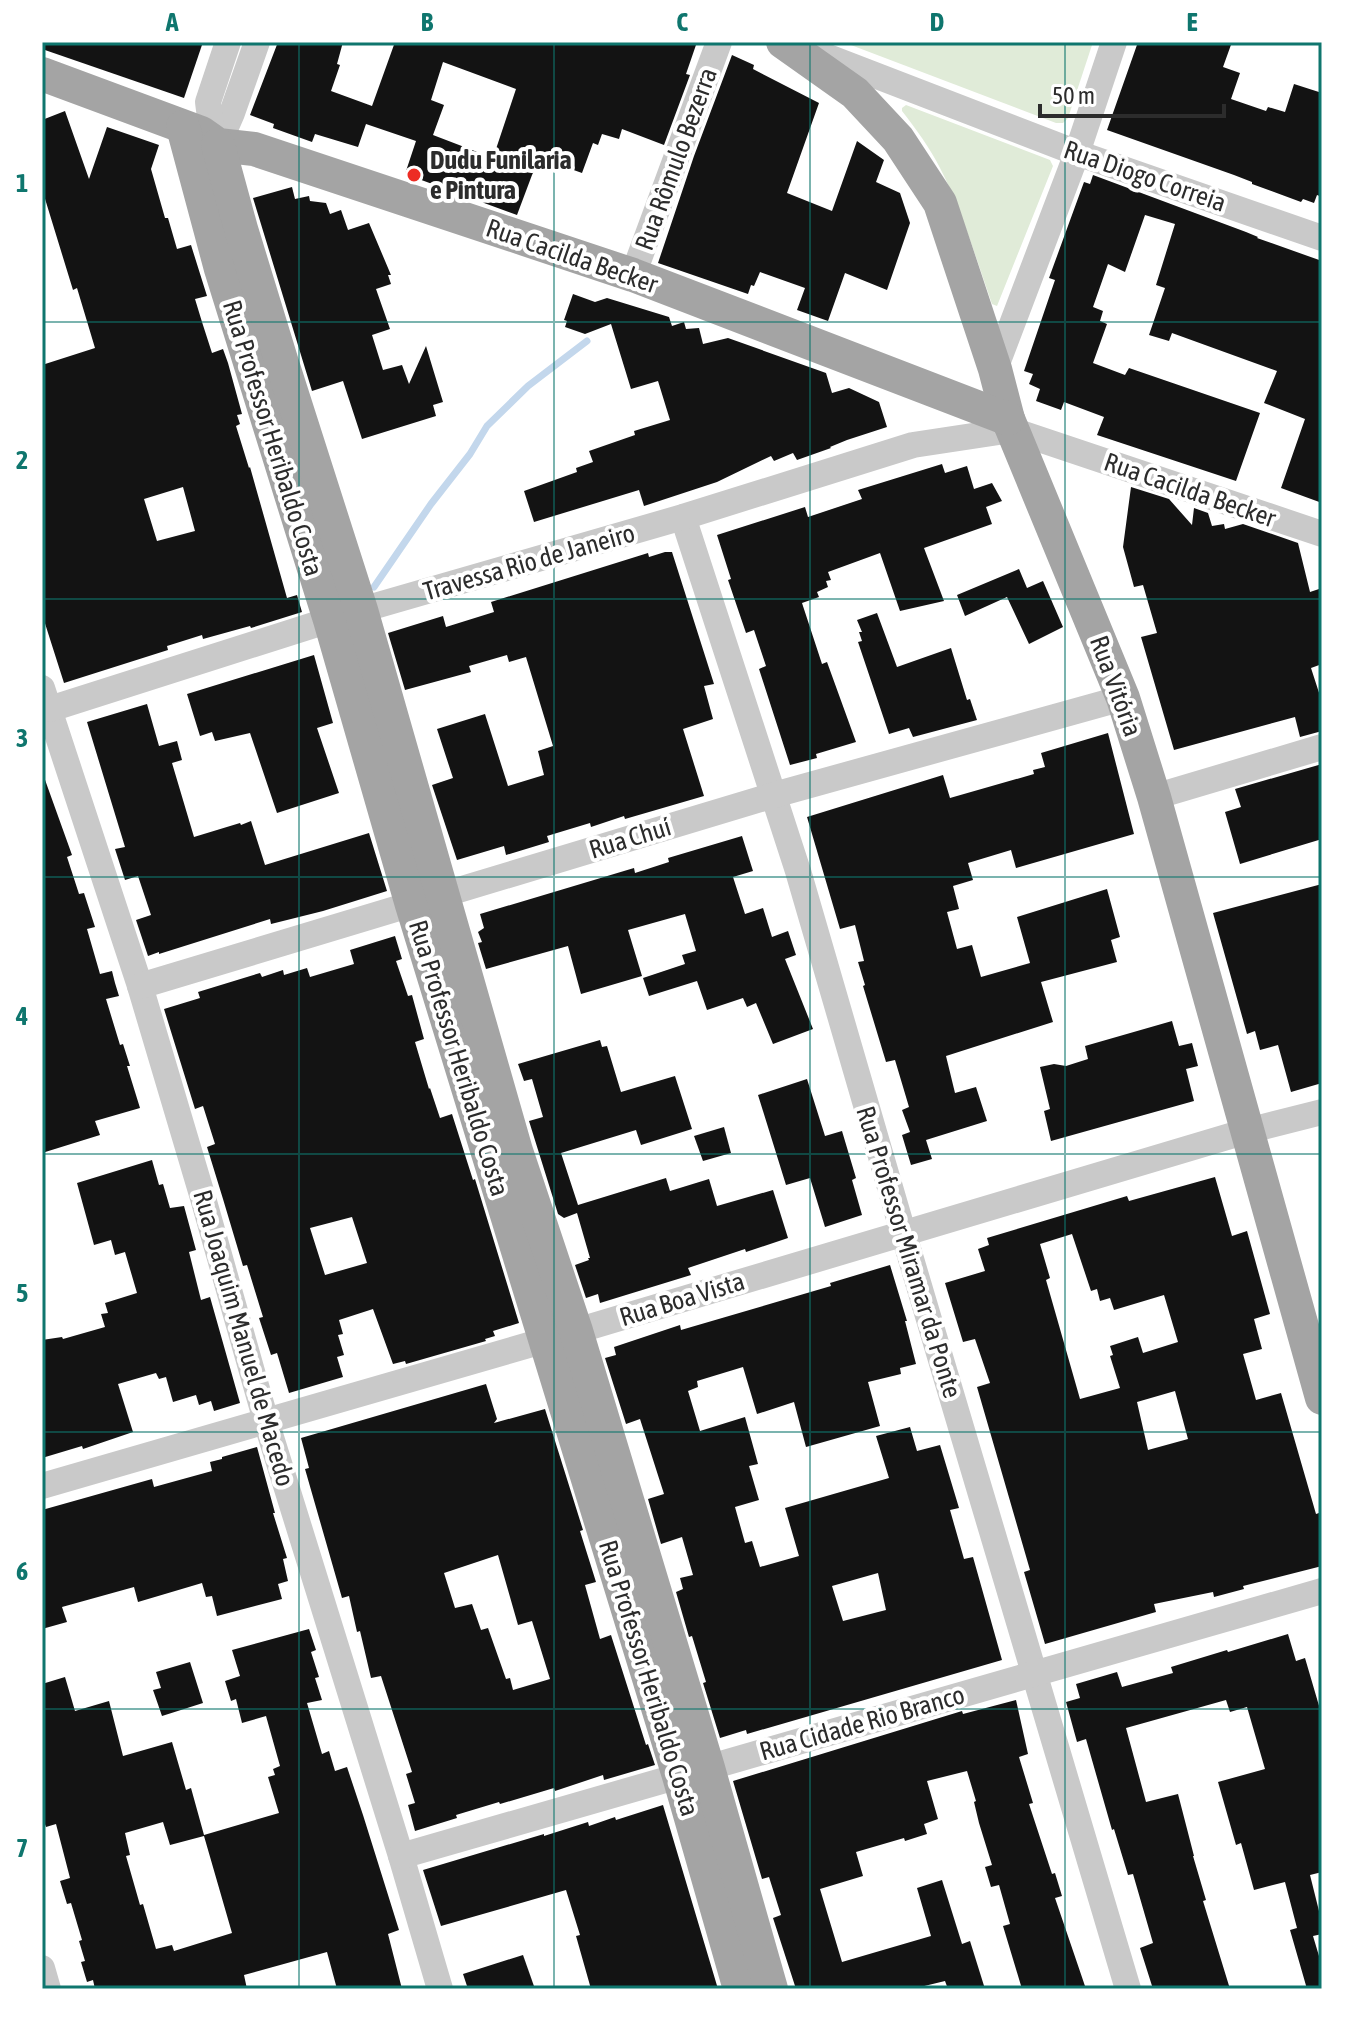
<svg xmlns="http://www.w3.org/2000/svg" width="1364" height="2031" font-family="'Asap Condensed',sans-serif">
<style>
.green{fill:#e0ebd8}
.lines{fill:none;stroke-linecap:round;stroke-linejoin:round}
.stream{stroke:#c3d7ec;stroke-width:7}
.building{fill:#131313;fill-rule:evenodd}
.minor{stroke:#c9c9c9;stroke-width:26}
.major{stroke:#a4a4a4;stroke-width:34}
.grid{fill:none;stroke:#0f766e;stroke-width:2;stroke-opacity:0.55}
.poi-dot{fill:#ed2c24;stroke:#fff;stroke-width:3}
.labels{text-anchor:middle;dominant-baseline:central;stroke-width:8;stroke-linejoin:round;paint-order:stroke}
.street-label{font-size:26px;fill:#2c2c2c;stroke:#fff}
.poi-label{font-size:26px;font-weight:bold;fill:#2c2c2c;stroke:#fff;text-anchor:start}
.neatline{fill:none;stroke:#0f766e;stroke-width:3}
.grid-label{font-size:26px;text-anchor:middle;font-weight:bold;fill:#0f766e}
</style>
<rect width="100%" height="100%" fill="#fff"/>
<g class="green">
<path d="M843,42H1093L1068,118L1063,123H1056Z"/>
<path d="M906,105L1050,160L1053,166L997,306L992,304C976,258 962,211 940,168C930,148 916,129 902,111V108Z"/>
</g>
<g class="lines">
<path class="stream" d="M374,587L431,504L470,454L487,426L528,386L587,341"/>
</g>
<g class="building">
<path d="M42,42H203L184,98L42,49Z"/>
<path d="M278,42H343L337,64L340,65L331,91L372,106L395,42H697L686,74L690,75L664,145L622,129L619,139L602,134L598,145L593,143L582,173L540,158L532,175L517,215L405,174L416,141L366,124L358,147L315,134L312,142L273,128L274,124L250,115ZM443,62L516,89L493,158L433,135L444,105L431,100Z"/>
<path d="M1138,42H1232L1223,67L1240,73L1231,99L1266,111L1268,107L1285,112L1294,84L1322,93V197L1317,195L1314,203L1303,199L1301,202L1252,184V182L1234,175L1107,130Z"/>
<path d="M732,55L754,65L753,69L819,103L787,193L832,211L857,141L884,160L876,182L900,193L910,223L887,290L845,273L828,321L797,310L805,288L760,272L754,286L751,285L748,294L658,263L694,156Z"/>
<path d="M65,111L89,179L107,127L159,145L151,169L165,218H168L177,249L191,245L207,296L195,299L202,322L212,353L223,349L228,363L242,414L237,415L240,424L236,426L249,468L250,467L287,598L297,595L302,612L251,628L250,626L203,639L202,635L167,646L168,650L64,683L42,614V365L95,348L77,288L73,290L42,189V120ZM183,487L195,531L157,541L144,499Z"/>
<path d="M1093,175L1246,232L1258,237L1257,238L1322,261V503L1281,488L1305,419L1264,403L1277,371L1172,333L1169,341L1149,335L1165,288L1156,285L1175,224L1145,215L1125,272L1108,264L1093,307L1103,311L1100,321L1107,324L1093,363L1125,375L1129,368L1260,413L1236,481L1097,435L1104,417L1064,402L1061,410L1036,401L1040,389L1029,384L1033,374L1024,371L1055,280L1049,278L1084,182L1090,184Z"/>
<path d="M292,187L295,199L309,196L310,201L326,203L330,214L341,210L348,230L369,223L391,275H388L391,284L376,289L390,329L372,335L383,370L402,365L409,384L426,346L443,402L433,405L436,416L362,439L343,381L312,391L253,198Z"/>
<path d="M573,294L595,302L607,298L669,317L672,326L684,322L686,329L699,328L703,344L728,338L826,373L832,393L849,388L879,402L887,427L847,440L830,447L831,448L797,460L793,453L774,461L771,456L717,482L644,506L639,490L534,522L524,491L577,472L576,468L593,462L589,451L635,435L634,431L670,420L658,381L631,389L611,324L585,334L565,327L567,321L564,320Z"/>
<path d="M942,464L945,473L967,466L974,489L992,483L1002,501L986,507L992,524L924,548L944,601L900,611L880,553L828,572L831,580L826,581L828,587L817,592L819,597L802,603L822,664L827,662L856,742L816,754L817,758L790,765L759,669L766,666L754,630L746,633L728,580L731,579L717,535L805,507L808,517L862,499L858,490Z"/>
<path d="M1131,487L1169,499L1192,525L1194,508L1208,513L1212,526L1224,524L1225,529L1243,524L1298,543L1310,592L1322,588V664L1311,668L1322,702V731L1300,737L1295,717L1174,750L1141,637L1157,633L1143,585L1134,587L1123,547Z"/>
<path d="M665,552H672L714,684L704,686L713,719L683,729L704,796L625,819L624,816L591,827L590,823L547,836L549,842L506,855L504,846L457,860L432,785L453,778L437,729L485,714L508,786L544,775L538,751L553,746L526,657L509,662L507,655L469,666L471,672L405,690L388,633L443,616L446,627L494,612L491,602L648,553L649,557Z"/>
<path d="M1019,569L1027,588L1043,581L1063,627L1029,644L1007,597L965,616L957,595Z"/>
<path d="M877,613L897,667L951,648L967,700L970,699L977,720L913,737L909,728L889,734L858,642L862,641L859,632H862L857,620Z"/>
<path d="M314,655L333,723L317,728L339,793L277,813L250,733L215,741L212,732L200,736L187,694Z"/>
<path d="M147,704L159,746L177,741L182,760L172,763L194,837L240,823L241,825L251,821L265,865L369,833L387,891L323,911L271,924L270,919L159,954V952L148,956L136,920L151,915L138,876L125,880L115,849L125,847L87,722Z"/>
<path d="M1108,733L1134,834L1016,868L1011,850L968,863L973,880L953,886L959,909L947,912L957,949L972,945L981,977L1030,963L1017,917L1107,889L1120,937L1111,940L1117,962L1041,982L1053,1022L946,1056L955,1093L976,1087L987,1121L926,1140L932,1159L911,1165L902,1135L910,1132L902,1110L909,1107L895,1060L886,1062L863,986L865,985L858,962L864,961L855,925L840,929L807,817L943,775L950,798L1034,774L1033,770L1045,767L1041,753Z"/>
<path d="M1322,764V792H1319L1322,800V839L1240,864L1225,812L1241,807L1235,789Z"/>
<path d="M44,777L72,855L67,857L79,894L84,893L95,927L87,929L100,974L112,971L115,983L119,996L106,999L120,1045L123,1044L130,1066H127L140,1108L95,1121L100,1135L42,1153V778Z"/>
<path d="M742,836L753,871L733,877L745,914L763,908L772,937L788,931L796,955L785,959L813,1029L773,1044L756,1003L747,1007L743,998L707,1010L697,981L649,996L643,978L685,964L682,955L696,951L685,914L628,930L642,976L581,994L568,946L486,969L478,943L482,942L478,932L484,928L480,914L634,868L635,873L669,862L668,858Z"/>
<path d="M1322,884V1083L1291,1092L1278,1045L1260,1050L1255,1031L1247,1034L1213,913Z"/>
<path d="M395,936L402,959L396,961L408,996L412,995L424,1039L415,1042L429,1089L430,1088L440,1118L452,1114L473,1180L475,1179L519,1323L493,1331L495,1336L485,1339L486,1341L406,1364L405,1361L393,1364L373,1309L339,1320L343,1334L338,1335L344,1355L337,1357L343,1377L289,1393L277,1353L271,1355L259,1318L263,1317L247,1265L243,1266L223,1199L207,1147L215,1144L203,1106L195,1109L164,1009L200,998L198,992L260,973L262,977L283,970L284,975L307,968L310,977L354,964L350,950ZM352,1217L367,1263L325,1275L310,1228Z"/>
<path d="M1172,1021L1179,1046L1192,1043L1198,1066L1186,1069L1194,1101L1051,1141L1044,1111L1050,1109L1040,1067L1054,1064L1066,1066L1088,1059L1085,1046Z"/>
<path d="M600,1040L602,1047L607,1046L621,1092L675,1076L692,1129L641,1145L636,1130L561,1153L578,1205L666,1178L670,1191L709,1179L717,1206L773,1190L788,1238L746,1252L745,1249L688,1268L691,1275L600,1303L598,1294L586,1298L575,1265L589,1260L588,1258H590L577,1213L564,1218L558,1214L529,1121L543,1117L532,1079L524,1081L518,1064Z"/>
<path d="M807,1079L825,1136L842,1131L856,1178L852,1180L862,1215L825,1227L810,1178L786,1185L758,1095Z"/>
<path d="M724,1127L731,1153L703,1161L694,1136Z"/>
<path d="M152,1160L159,1185L163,1184L170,1208L184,1206L196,1250L189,1252L201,1300L210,1297L240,1403L214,1411L211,1401L199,1405L196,1395L173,1402L166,1377L159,1379L156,1373L118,1384L133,1432L83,1449L82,1446L42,1458V1340L62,1337L63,1339L105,1327L101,1314L108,1313L105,1303L137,1293L125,1252L115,1255L111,1240L94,1245L77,1183Z"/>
<path d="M1215,1177L1232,1236L1247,1231L1270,1314L1254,1319L1262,1349L1243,1354L1256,1400L1281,1393L1316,1514L1322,1512V1566L1243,1586L1244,1589L1214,1597L1213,1592L1154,1604L1156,1612L1045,1644L1024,1572L1030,1570L977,1387L990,1383L975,1339L963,1342L945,1283L985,1271L978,1249L989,1245L987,1238L1127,1196L1129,1201ZM1072,1234L1091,1291L1097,1289L1100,1301L1110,1298L1114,1310L1164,1295L1178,1342L1143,1353L1138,1337L1110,1346L1113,1355L1110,1356L1120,1388L1080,1399L1046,1280L1050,1278L1040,1244ZM1175,1391L1188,1439L1148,1450L1137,1402Z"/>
<path d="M890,1265L907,1321H905L916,1364L900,1368L901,1374L868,1382L880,1426L806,1447L794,1402L757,1414L743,1367L697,1381L698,1387L688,1391L700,1431L745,1417L758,1464L749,1466L759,1500L735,1507L745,1543L752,1541L760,1567L799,1556L785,1508L889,1478L876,1436L910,1427L917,1451L940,1445L959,1508L950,1510L964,1559L973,1557L1002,1660L747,1734L746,1730L720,1738L703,1683L706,1682L692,1636L689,1637L676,1592L683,1589L680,1578L693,1575L682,1537L661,1544L648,1499L664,1494L640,1419L626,1424L605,1358L616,1355L614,1347L680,1325L681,1330L831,1286L830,1283ZM878,1573L886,1610L843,1621L832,1586Z"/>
<path d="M486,1384L497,1419L494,1423L545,1409L583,1530L580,1531L596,1582L585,1585L600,1639L611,1635L646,1745L648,1744L655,1765L604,1780L603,1775L555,1791L554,1788L500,1804L499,1802L456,1815L457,1818L415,1831L408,1805L415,1803L406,1774L412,1772L381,1676L371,1678L360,1631L357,1632L349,1596L342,1598L305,1469L309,1468L301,1438ZM498,1555L518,1625L532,1621L550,1679L513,1690L510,1678L506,1679L488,1628L481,1630L472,1604L455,1608L444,1573Z"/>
<path d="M257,1447L275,1513H273L287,1558L283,1559L288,1581L278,1584L282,1599L217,1616L212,1596L206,1597L202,1583L138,1602L134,1587L62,1607L67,1622L42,1629V1510L152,1479L154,1487L212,1471L210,1462L222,1459V1457Z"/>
<path d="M309,1629L316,1650L311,1652L319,1677L315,1678L322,1700L307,1703L322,1754L329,1751L335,1771L347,1767L363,1815L399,1930L388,1934L402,1989H337L327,1952L244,1975L247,1989H95L93,1980L87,1982L81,1962L85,1961L79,1941L82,1940L71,1903L67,1904L60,1881L70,1878L56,1824L46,1827L42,1816V1684L65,1677L75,1711L109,1701L123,1756L172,1742L186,1790L191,1788L204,1835L279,1813L268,1777L275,1775L273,1769L280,1766L266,1716L242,1723L236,1699L231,1701L225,1681L240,1676L232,1650ZM163,1822L170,1845L204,1836L232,1933L174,1951L172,1945L156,1949L143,1904L140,1905L126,1856L130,1855L125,1833Z"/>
<path d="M1288,1634L1296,1661L1305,1658L1322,1716V1872L1310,1875L1322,1923V1934L1313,1936L1322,1966V1989H1307L1290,1930L1297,1928L1285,1882L1254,1890L1241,1843L1236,1845L1218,1782L1265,1769L1247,1707L1230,1712L1226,1700L1126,1728L1146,1802L1178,1794L1194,1856H1193L1206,1900L1203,1901L1230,1989H1153L1140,1948L1153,1943L1133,1874L1128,1875L1114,1829L1112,1830L1086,1739L1077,1742L1066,1702L1080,1698L1076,1684L1117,1672L1122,1687L1173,1673L1171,1667L1227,1650L1228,1652Z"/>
<path d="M190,1662L203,1703L162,1716L153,1690L161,1688L156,1672Z"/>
<path d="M1016,1700L1028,1754L1019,1757L1033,1803L1029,1804L1052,1874L1055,1873L1062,1896L1055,1898L1086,1989H1022L1003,1926L1010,1924L999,1885L991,1887L985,1867L992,1865L979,1823L974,1802L976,1801L967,1771L927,1781L938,1819L924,1824L927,1834L905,1841L904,1838L856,1852L863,1876L820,1889L842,1962L931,1936L917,1888L942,1880L962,1944L970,1941L985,1989H948L945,1981L912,1989H796L773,1918L781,1915L769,1877L762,1879L733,1781L962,1711L963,1714Z"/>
<path d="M663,1805L718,1989H591L576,1936L580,1935L566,1890L441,1926L423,1870L544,1834V1836L588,1822L589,1826L615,1817L616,1820Z"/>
<path d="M523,1955L535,1989H468L463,1974Z"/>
</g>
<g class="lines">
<g class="minor">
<path d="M807,49L1077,153L1322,238"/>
<path d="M218,145L232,113L257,42"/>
<path d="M218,145L211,126L208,102L228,42"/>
<path d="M633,275L719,42"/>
<path d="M995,369L1077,153L1114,42"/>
<path d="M683,517L798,871L903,1232L1128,1989"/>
<path d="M42,688L140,986L203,1198L266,1421L401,1856L440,1989"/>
<path d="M50,709L361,610L683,517L913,445L1012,430L1322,534"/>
<path d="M1154,797L1322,747"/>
<path d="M140,986L774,795L1123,698"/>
<path d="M42,1486L546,1340L1247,1131L1322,1112"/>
<path d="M401,1856L1322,1591"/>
<path d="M42,1968L48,1989"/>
</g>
<g class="major">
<path d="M783,42L855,93L898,139L940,203L995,369L1008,419L1123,698L1154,797L1322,1398"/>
<path d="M42,74L201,133L218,145L254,149L633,275L1008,419"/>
<path d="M183,127L221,269L330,620L412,905L679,1776L740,1989"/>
<path d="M218,145L241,229L282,363L361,610L516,1151L576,1331L708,1768L771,1989"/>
</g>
</g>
<path class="grid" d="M299,42V1989M554,42V1989M810,42V1989M1065,42V1989M42,322H1322M42,599H1322M42,877H1322M42,1154H1322M42,1432H1322M42,1709H1322"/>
<circle class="poi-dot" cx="414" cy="175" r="8"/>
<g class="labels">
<g class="street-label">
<text transform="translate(676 159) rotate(-70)">Rua Rômulo Bezerra</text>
<text transform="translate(1145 176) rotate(19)">Rua Diogo Correia</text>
<text transform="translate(572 256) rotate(19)">Rua Cacilda Becker</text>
<text transform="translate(273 438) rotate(73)">Rua Professor Heribaldo Costa</text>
<text transform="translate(1190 490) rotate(19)">Rua Cacilda Becker</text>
<text transform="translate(529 562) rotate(-16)">Travessa Rio de Janeiro</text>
<text transform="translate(1116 686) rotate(70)">Rua Vitória</text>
<text transform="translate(630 838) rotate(-17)">Rua Chuí</text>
<text transform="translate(459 1058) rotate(73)">Rua Professor Heribaldo Costa</text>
<text transform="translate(909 1252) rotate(73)">Rua Professor Miramar da Ponte</text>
<text transform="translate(682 1299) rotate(-17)">Rua Boa Vista</text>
<text transform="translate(244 1338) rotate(74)">Rua Joaquim Manuel de Macedo</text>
<text transform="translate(649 1678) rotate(73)">Rua Professor Heribaldo Costa</text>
<text transform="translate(862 1723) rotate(-16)">Rua Cidade Rio Branco</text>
</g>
<g class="poi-label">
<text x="430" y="160">Dudu Funilaria<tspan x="430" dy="30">e Pintura</tspan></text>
</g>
</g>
<rect width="1364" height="2031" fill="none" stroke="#ffffff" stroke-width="88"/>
<path d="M1040 104v12h184v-12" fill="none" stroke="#2c2c2c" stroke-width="4"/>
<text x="1052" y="104" font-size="24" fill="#2c2c2c" stroke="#ffffff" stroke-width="6" paint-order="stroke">50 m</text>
<rect x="44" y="44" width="1276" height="1943" class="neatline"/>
<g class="grid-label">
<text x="172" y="31">A</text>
<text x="427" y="31">B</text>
<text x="682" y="31">C</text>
<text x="937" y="31">D</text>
<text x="1192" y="31">E</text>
<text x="22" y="192">1</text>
<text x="22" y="469">2</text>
<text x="22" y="747">3</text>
<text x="22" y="1025">4</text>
<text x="22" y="1302">5</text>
<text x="22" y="1580">6</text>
<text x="22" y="1857">7</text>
</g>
</svg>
